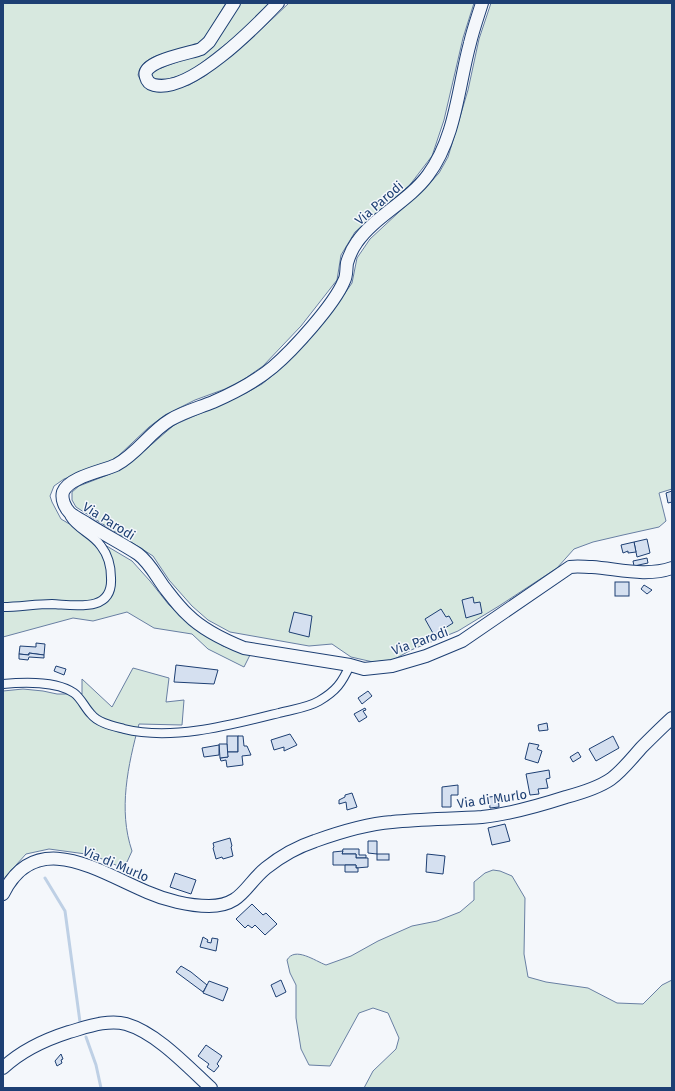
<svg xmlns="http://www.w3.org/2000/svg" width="675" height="1091" font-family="'Fira Sans',sans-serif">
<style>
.green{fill:#d7e8df;stroke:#687fa3}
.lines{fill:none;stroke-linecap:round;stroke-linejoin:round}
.stream{stroke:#bed0e5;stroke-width:3}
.building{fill:#d5e0f0;stroke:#1d3f73}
.street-casing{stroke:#1d3f73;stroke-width:10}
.secondary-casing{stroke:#1d3f73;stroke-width:14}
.street{stroke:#f4f7fb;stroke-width:8}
.secondary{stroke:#f4f7fb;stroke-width:12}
.labels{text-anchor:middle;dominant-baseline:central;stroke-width:3;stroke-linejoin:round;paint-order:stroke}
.street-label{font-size:13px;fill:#1d3f73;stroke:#f4f7fb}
</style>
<rect width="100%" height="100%" fill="#f4f7fb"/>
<g class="green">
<path d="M3,3H226C221,11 205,40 198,44C181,54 142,50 138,75L144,86L150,90L159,92L189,85L205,76L250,40L289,3H474L463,38L444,120L432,156L409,186L355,232L341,255L337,280L301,326L263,366L243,380L225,389L195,400L165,415L149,427L114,460L64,479L54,486L50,496L52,502L61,519L132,561L150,581L169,605L197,628L223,646L250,655L244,667L208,649L192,634L154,628L127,612L93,621L73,618L3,637Z"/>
<path d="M240,3H270L240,33L195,68L183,75L168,79H154L151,74L153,71L209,50L217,41Z"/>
<path d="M491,3H672V489L659,493L666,521L659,527L623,535L593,542L574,549L557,568L499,606L458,631L411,650L393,660L373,662L351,657L332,644L309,646L230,632L208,620L192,606L169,580L153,556L76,507L72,500V492L79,486L110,474L129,464L174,425L246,393L262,384L278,371L319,327L336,306L352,283L357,258L370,239L427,186L439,173L448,157L468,90L479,39Z"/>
<path d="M133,668L169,678L166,702L184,700L182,725L139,724C128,765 118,810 132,851L127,862L118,866L93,855L49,849L26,854L7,875L3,881V691L23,689L43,691L57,694H82V679L112,707Z"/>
<path d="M493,870L500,871L512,876L525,898L524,954L528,977L546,982L588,988L617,1003L643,1004L662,985L672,980V1088H364L373,1071L396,1049L399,1038L388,1013L373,1008L359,1013L330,1066L309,1065L301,1049L296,1018V985L290,973L287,960C295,946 315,961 326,965L351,956L378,941L412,926L437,921L460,912L474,900V882L485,873Z"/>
</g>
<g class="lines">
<g class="stream">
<path d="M45,878L65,911L80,1022"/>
<path d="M86,1037L96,1065L101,1088"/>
</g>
</g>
<g class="building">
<path d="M672,491V502L668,503L666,493Z"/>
<path d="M647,539L650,553L637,557L634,542Z"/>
<path d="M634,542L636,552L628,553V551L623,553L621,545Z"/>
<path d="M647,558L648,563L634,566L633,561Z"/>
<rect x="615" y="582" width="14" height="14"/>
<path d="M644,585L652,590L647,594L641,589Z"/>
<path d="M473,597L474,603L480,602L482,613L466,618L462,600Z"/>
<path d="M441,609L446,617L449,616L453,623L434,635L425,619Z"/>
<path d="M294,612L312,616L309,637L289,632Z"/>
<path d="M36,643L45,644L44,655L29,653V655L19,654L20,646L36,647Z"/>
<path d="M29,653L44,655V658L29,657L28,660L19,659V654L29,655Z"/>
<path d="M176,665L218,670L214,684L174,682Z"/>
<path d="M56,666L66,669L64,675L54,671Z"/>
<path d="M368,691L372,696L362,704L358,698Z"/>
<path d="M365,708L366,710L363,711L367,717L359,722L354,714Z"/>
<path d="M547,723L548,730L539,731L538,725Z"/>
<path d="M290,734L297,745L284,751V747L274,750L271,740Z"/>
<rect x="227" y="736" width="11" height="16"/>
<path d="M238,736H243L244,746H247L251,755L242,756L243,765L227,767L226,760L221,761L220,758L228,757L227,752H238Z"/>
<path d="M613,736L619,748L596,761L589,749Z"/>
<path d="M529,743L539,745L537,749L542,751L538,763L525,759Z"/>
<path d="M219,744H227L228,757L220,758Z"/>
<path d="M219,745V755L204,757L202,748Z"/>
<path d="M578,752L581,757L573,762L570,757Z"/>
<path d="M549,770L550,778L546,779L548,788L538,789L539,794L530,795L526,774Z"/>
<path d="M458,785V795H451V807H442V787Z"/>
<path d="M352,793L357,807L347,810L346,802L339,804V800L345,797V795Z"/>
<path d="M498,796L499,807L490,808L489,797Z"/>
<path d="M505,824L510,841L492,845L488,828Z"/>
<path d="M230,838L232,846L231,847L233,856L223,859L222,857L216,859L213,848L214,847L213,843Z"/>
<path d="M368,841H377V854L368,853Z"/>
<path d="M343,849H359V855H366V858H356V854H342Z"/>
<path d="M343,851L342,854H356V858H368V867L356,868V865H333V852Z"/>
<rect x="377" y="854" width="12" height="6"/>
<path d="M427,854L445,856L443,874L426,872Z"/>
<path d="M345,865H356V868H358V872H345Z"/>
<path d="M175,873L196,880L191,894L170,887Z"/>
<path d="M252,904L263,915L266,913L277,924L265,935L255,925L252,928L248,925L245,928L236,919Z"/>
<path d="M203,937L208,940L207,942L211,943L212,938L218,939L216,951L200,947Z"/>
<path d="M181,966L191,972L207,985L203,992L176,972Z"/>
<path d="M281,980L286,992L276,997L271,985Z"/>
<path d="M209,981L228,988L223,1001L203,993Z"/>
<path d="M206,1045L222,1056L217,1064L219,1066L214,1072L207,1067L209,1064L198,1056Z"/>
<path d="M61,1054L63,1059L61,1060L62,1063L57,1066L55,1061Z"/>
</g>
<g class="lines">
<defs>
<g id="street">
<path d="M3,607C19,607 36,604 52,604C75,605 113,613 111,578C111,566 108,555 101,546C93,534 77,529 70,517"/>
<path d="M3,684C23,682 57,681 74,693C81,698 85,708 91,714C98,723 113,726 124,729C172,741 231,725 279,713C293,709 307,708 319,701C336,691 342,683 350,665"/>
</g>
<g id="secondary">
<path d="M234,3L209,42L201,49C191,53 140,61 146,77C147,81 150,84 154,85C190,94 255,27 278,3"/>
<path d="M482,3C478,16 473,30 470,43C458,87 456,137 428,175C409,201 374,217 357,242C352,249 349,256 347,263C346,269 347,276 344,281C334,305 293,350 273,367C255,382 234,393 213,402C198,408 183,412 170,420C150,432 137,454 116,465C103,471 69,477 63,492C61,499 65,508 70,513C75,517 81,520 86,523C103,534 121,543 138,554C149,562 156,576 164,587C171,596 179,607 188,615C203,630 224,640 244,648L350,665L364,669L392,666L426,656L462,641L570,567C577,566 585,567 592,567C619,569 646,577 672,568"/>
<path d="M3,894C36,827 99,872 147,892C165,900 189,906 209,906C242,906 245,885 266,868C281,856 297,847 315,841C340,832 365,824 392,822C421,819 452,819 482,817C511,814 538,806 566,797C581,793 598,788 611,779C623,770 632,758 642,747C652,737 662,727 672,718"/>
<path d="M3,1068C22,1050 44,1040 69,1032C87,1027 108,1019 126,1024C157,1033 188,1067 211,1088"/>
</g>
</defs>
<use href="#street" class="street-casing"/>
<use href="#secondary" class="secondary-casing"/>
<use href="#street" class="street"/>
<use href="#secondary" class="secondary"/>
</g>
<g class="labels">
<g class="street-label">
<text transform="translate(379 203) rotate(-41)">Via Parodi</text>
<text transform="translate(109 521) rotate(32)">Via Parodi</text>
<text transform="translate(420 641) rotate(-20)">Via Parodi</text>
<text transform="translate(492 799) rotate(-8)">Via di Murlo</text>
<text transform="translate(116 864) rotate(23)">Via di Murlo</text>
</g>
</g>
<rect width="675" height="1091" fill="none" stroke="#1d3f73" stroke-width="8"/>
</svg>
